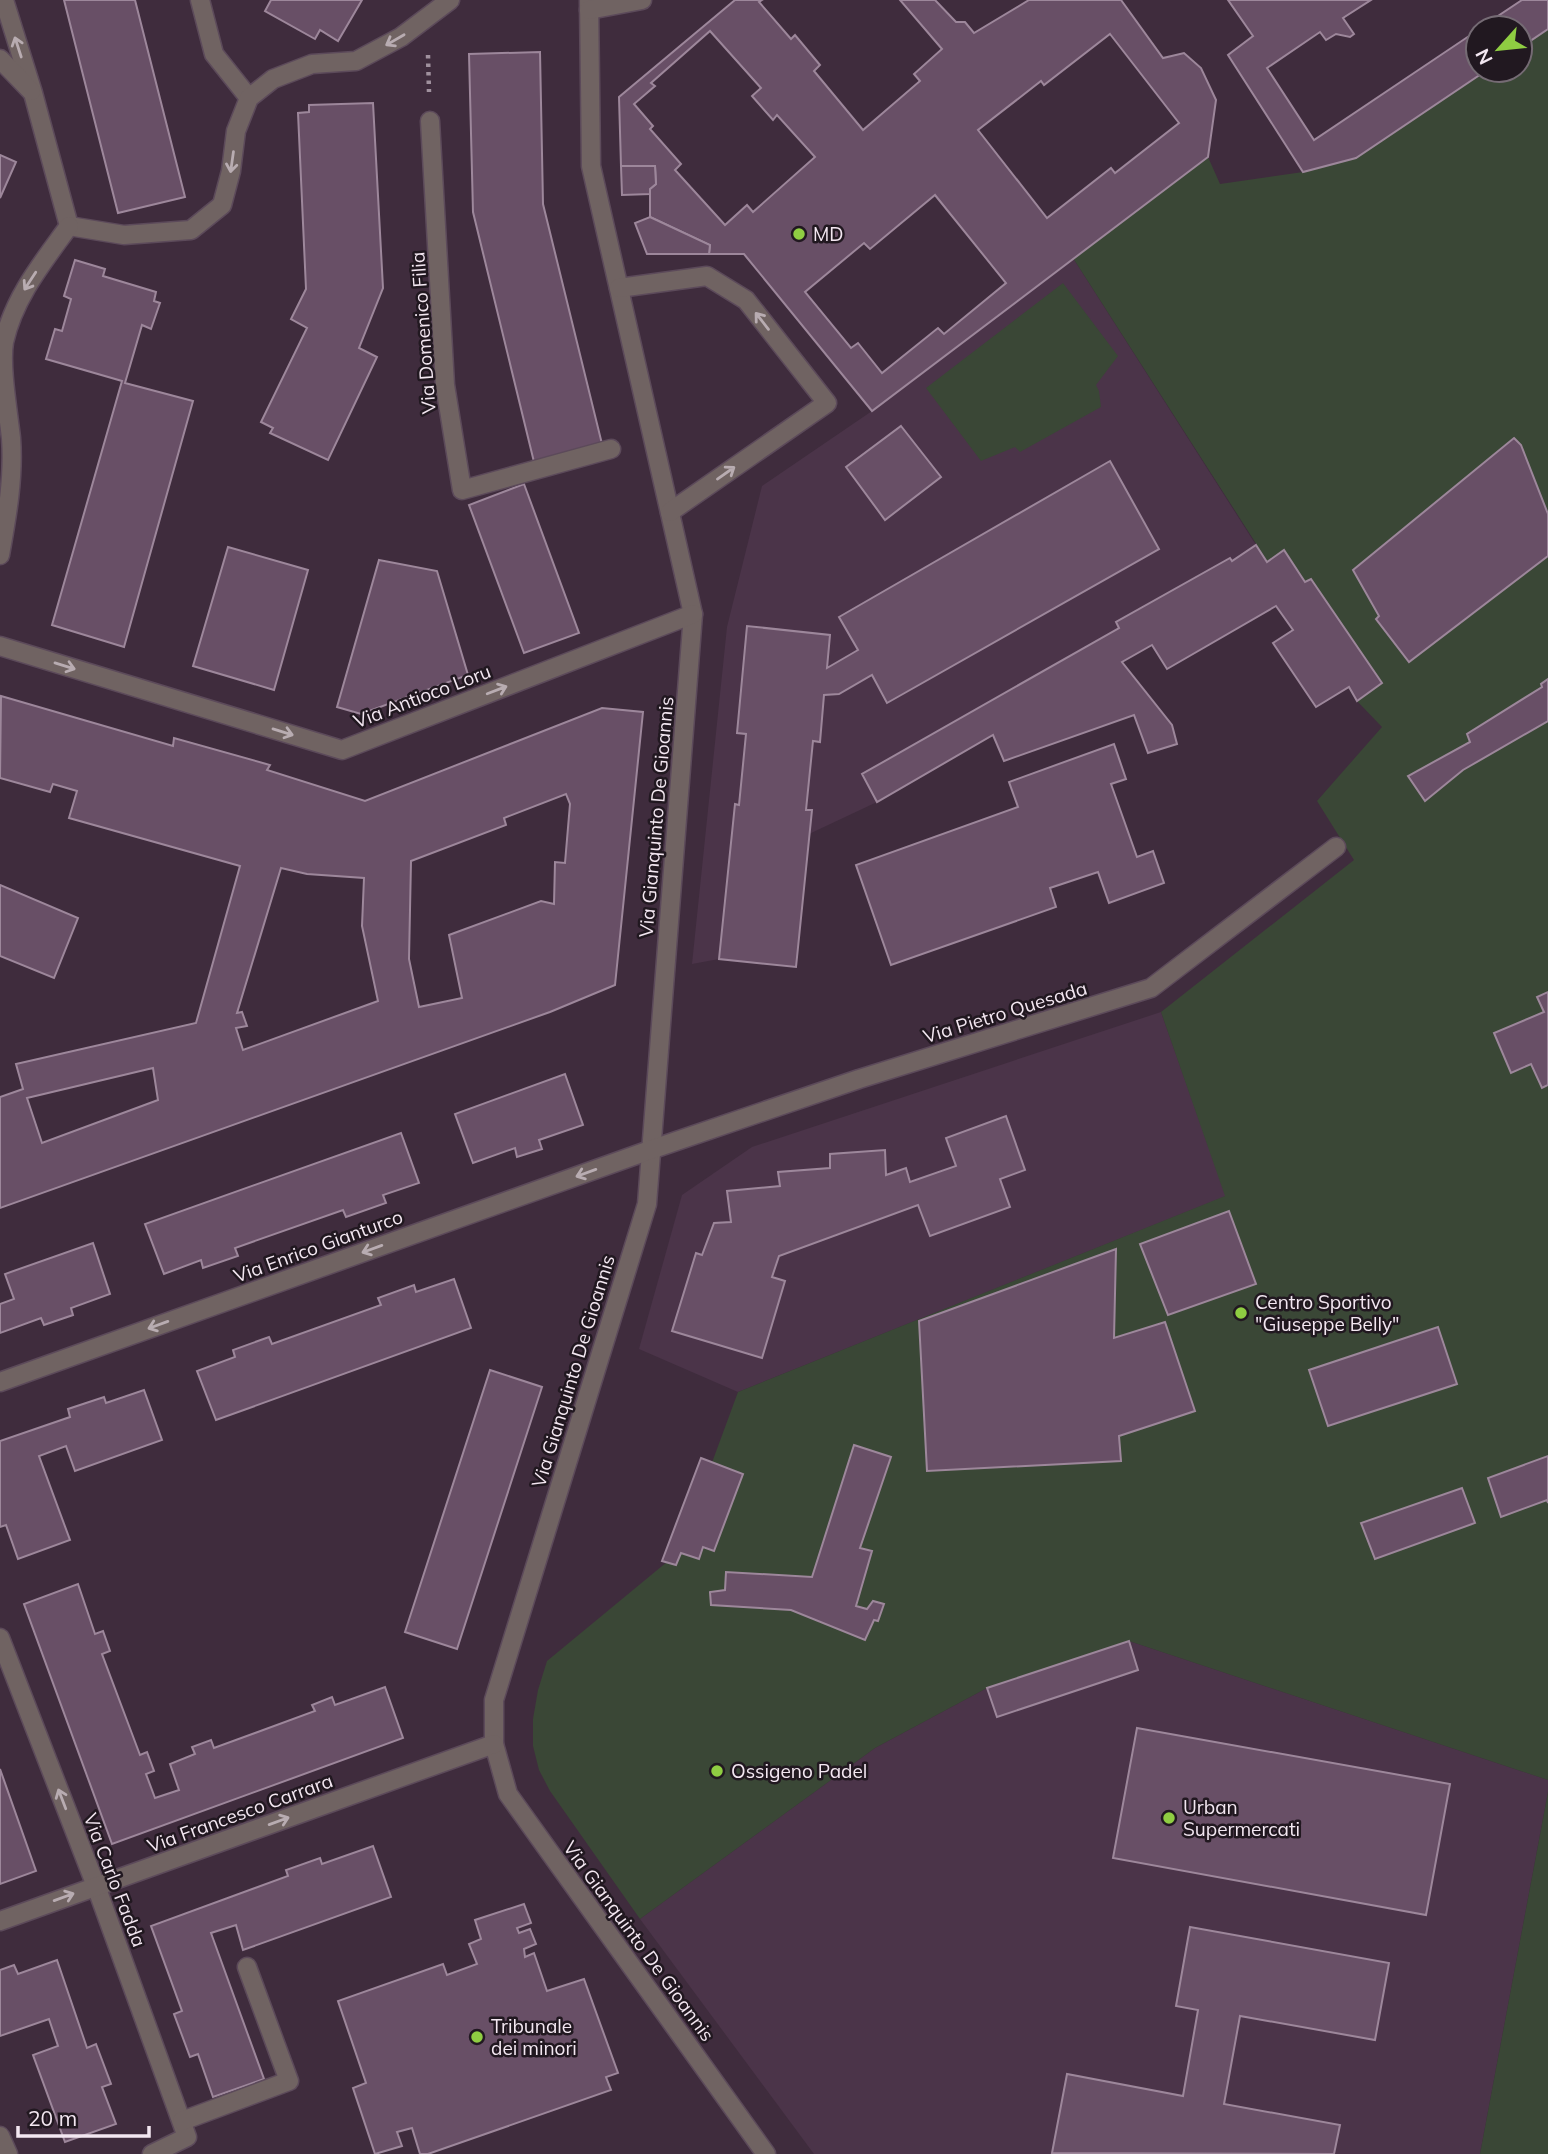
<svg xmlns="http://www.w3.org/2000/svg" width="1548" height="2154" font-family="Mulish,sans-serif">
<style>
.built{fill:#4b3449}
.green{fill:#3a4736}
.building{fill:#684f66;stroke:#9d879b;stroke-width:2;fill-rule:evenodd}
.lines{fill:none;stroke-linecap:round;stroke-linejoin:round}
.minor-casing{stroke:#5c4a5a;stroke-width:21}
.path{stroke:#a0919e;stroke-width:4.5;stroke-dasharray:3.5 5;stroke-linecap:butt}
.minor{stroke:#706362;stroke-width:18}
.oneway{stroke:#b8acb1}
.poi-dot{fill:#8fcd42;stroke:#211820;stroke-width:2.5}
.labels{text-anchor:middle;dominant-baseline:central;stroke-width:5;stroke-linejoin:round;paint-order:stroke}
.poi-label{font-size:19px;fill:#f3e7f1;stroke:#211820;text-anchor:start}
.street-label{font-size:19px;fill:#f3e7f1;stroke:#211820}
</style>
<rect width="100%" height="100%" fill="#3f2c3d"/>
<g class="built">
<path d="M1073,258L1256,545L1232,561L1229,558L1116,621L1119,628L863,774L877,802L809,834L796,967L719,959L692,964L727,627L762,486L872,411Z"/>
<path d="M1161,1012L1226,1196L738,1392L639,1349L682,1195L752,1147Z"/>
<path d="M1129,1641L1548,1780V1792L1480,2154H814L640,1919L875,1748L987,1688Z"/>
</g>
<g class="green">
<path d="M1548,29V1780L1129,1641L987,1688L875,1748L640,1919L550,1791L539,1770L533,1746V1719L538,1690L547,1661L679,1552L738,1392L1225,1196L1161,1012L1354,860L1317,801L1382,727L1357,701L1073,258L1208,157L1220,184L1303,172L1356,158L1487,70H1520V48Z"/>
<path d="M1063,283L1118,356L1096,385L1099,391L1101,407L1020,452L1015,447L981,461L926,388Z"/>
<path d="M1548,1792V2154H1480Z"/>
</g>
<g class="building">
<path d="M64,0H135L185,197L118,213Z"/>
<path d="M271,0H362L338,41L320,30L315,39L265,11Z"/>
<path d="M735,0H762L759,2L791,39L795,35L820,65L814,71L863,130L920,81L914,74L942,49L900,0H935L956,22H965L974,33L1029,0H1121L1163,58L1184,53L1201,68L1216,100L1208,157L872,411L744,254H709L710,245L650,217V189L656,184L655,166H621L619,97ZM710,31L761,88L752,96L773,120L777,115L815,157L753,212L747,205L725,225L675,170L681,164L650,129L653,126L634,104L655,86L651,83ZM1110,34L1179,123L1115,173L1111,168L1047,218L978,130L1041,81L1044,85ZM935,195L1006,283L944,334L938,328L882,373L858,343L851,348L805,292L864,243L870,249Z"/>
<path d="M1228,0H1371L1343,18L1354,34L1350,37L1336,34L1326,40L1320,32L1267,68L1314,140L1478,30V70H1487L1356,158L1303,172L1228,55L1253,36Z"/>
<path d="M1522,0H1548V29L1520,48V28H1480Z"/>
<path d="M540,52L543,204L602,444L534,462L473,212L469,54Z"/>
<path d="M373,103L383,288L359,348L377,357L328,460L270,433L273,428L261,422L307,328L291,319L306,289L298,113L309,112V105Z"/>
<path d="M0,155L16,162L0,198Z"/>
<path d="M621,166H655L656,184L650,189V194L622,195Z"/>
<path d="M650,217L710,245L709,254H647L635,223Z"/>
<path d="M75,260L105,269L103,276L156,292L154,301L160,303L151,329L142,325L125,383L193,401L124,647L52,625L122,381L46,359L55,329L62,331L71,299L64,296Z"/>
<path d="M901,426L941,477L885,520L846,467Z"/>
<path d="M1514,438L1521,445L1548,514V556L1409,662L1376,619L1379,616L1353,570Z"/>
<path d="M1110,461L1159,549L887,703L872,675L839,694L824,695L820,742L813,741L806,810H812L796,967L719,959L735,804L739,805L746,734L737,733L747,626L830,635L827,668L858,650L839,617Z"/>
<path d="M524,484L579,633L524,653L469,505Z"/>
<path d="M1256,545L1267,562L1284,550L1305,582L1311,579L1382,683L1357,701L1349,687L1316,707L1273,643L1293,630L1276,606L1167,669L1152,645L1122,662L1172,725L1177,744L1148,753L1134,715L1004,761L993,735L877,802L862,774L1119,628L1116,622L1230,558L1232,561Z"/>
<path d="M228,547L308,570L274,690L193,666Z"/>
<path d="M379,560L437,571L468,675L361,714L337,707Z"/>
<path d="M1548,679V721L1463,770L1425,801L1408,776L1470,742L1467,734L1542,687L1541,684Z"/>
<path d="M1,696L173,746L174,738L270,765L267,770L365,801L602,708L643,712L615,985L550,1012L0,1208V1097L23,1089L16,1064L196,1023L240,866L69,818L77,791L53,784L50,792L0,778ZM566,794L570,804L565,863L555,862L554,904L541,901L449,935L462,998L419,1007L409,959L411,861L506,825L504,818ZM281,868L307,874L364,878L362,926L378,1001L243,1050L236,1028L247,1026L242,1012L237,1013ZM153,1068L158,1100L42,1143L27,1098Z"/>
<path d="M1114,744L1126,779L1111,784L1137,857L1153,851L1164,883L1109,903L1098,872L1050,888L1056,907L891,965L856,865L1018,807L1009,782Z"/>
<path d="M0,885L78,918L54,978L0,956Z"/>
<path d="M1548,992V1085L1542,1088L1531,1064L1511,1073L1494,1033L1544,1012L1537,997Z"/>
<path d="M565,1074L583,1125L539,1140L542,1149L517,1157L515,1148L473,1163L455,1114Z"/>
<path d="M1006,1116L1025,1170L1000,1179L1010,1207L930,1236L918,1205L779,1256L772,1277L785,1281L762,1358L672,1331L696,1253L702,1255L714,1223L731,1222L727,1191L780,1186L778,1172L830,1168V1154L885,1150L886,1175L906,1168L910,1182L956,1166L946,1138Z"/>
<path d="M401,1133L419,1183L383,1195L386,1203L346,1217L343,1210L235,1248L238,1256L203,1268L201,1260L164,1274L145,1224Z"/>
<path d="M1229,1211L1256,1284L1168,1315L1140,1244Z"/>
<path d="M93,1243L110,1294L71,1308L73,1315L44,1325L41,1318L0,1333V1304L14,1299L5,1274Z"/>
<path d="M1116,1249L1114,1338L1165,1322L1195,1411L1119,1436L1121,1461L927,1471L919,1321Z"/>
<path d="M454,1279L471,1328L216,1420L197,1371L235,1357L233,1350L269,1337L272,1344L381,1305L378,1298L414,1285L416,1292Z"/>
<path d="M1438,1327L1457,1384L1328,1426L1309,1370Z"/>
<path d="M490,1370L542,1387L457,1649L405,1632Z"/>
<path d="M144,1390L162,1440L75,1471L66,1446L39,1456L70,1540L18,1559L6,1525L0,1527V1441L70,1417L68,1409L104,1397L106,1403Z"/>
<path d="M854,1445L891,1457L860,1548L872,1551L856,1606L867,1609L873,1601L884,1604L878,1621L874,1620L865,1640L791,1610L711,1605L710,1592L725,1590L726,1572L812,1577Z"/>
<path d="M1548,1456V1503L1547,1500L1501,1517L1488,1478Z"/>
<path d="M701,1458L743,1474L714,1551L703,1547L699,1559L681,1553L676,1565L662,1561Z"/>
<path d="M1462,1488L1475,1523L1375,1559L1361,1523Z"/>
<path d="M78,1584L95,1634L103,1631L110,1651L102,1654L140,1755L147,1752L154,1771L146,1774L155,1798L179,1790L170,1764L195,1754L192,1747L211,1740L214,1748L315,1711L312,1705L332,1697L335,1705L385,1687L403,1738L112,1844L24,1604Z"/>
<path d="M1129,1641L1138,1670L997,1717L987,1688Z"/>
<path d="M1137,1728L1450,1784L1426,1915L1113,1858Z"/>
<path d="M0,1769L36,1871L0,1884Z"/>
<path d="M373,1846L391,1897L243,1950L236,1925L211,1933L264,2079L213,2097L198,2054L190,2057L174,2014L182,2011L151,1926L288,1876L286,1870L320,1858L322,1864Z"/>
<path d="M524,1904L531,1923L517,1928L519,1933L530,1929L536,1944L524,1949L525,1957L534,1953L547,1991L584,1979L618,2073L606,2077L611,2090L428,2154H420L412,2128L397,2132L402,2146L375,2154L353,2088L366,2083L338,2001L443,1964L447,1975L477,1964L469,1944L481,1939L475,1920Z"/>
<path d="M1190,1927L1389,1963L1375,2040L1240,2016L1224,2104L1340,2125L1334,2154L1052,2153L1067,2074L1183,2096L1198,2010L1176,2006Z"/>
<path d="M57,1960L87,2048L96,2044L111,2084L102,2087L116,2124L65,2142L33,2055L58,2046L49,2019L0,2036V1970L14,1965L18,1974Z"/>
</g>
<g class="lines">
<defs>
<g id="minor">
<path d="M4,0L33,93L69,226"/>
<path d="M200,0L214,54L249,98"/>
<path d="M589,0L591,166L693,614L647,1204L494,1700V1744L508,1794L766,2154"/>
<path d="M589,10L642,0"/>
<path d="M0,59L31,91"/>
<path d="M430,121L445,385L462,490L611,449"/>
<path d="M69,226L124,235L191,230L222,205L231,171L236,131L249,98L273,79L312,64L356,61L401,37L450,0"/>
<path d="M619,288L707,276L746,300L827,403L670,512"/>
<path d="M0,555C7,516 14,477 11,438C8,411 0,366 4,342C14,297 43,262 69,226"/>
<path d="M0,646L342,750L693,614"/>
<path d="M0,1382L650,1150L859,1079L1151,988L1336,847"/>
<path d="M0,1638L96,1886L187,2137L152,2154"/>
<path d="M0,1921L494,1744"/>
<path d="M182,2121L289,2081L247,1967"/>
<path d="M0,2136L8,2154"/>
</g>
</defs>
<use href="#minor" class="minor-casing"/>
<path class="path" d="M428,55L429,92"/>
<use href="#minor" class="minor"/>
</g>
<defs><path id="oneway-shaft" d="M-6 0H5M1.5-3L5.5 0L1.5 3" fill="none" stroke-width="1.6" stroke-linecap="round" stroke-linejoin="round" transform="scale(1.75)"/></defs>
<g class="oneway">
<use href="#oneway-shaft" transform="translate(395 40) rotate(150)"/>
<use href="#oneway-shaft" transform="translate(18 47) rotate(-108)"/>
<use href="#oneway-shaft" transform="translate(232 162) rotate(98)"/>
<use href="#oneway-shaft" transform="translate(30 281) rotate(123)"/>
<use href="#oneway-shaft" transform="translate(762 321) rotate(-128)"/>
<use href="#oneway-shaft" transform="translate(726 473) rotate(-35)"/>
<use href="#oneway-shaft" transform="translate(65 666) rotate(17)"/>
<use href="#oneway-shaft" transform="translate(497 690) rotate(-21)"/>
<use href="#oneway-shaft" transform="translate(283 732) rotate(17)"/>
<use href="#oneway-shaft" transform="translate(586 1173) rotate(160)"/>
<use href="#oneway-shaft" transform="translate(372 1249) rotate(160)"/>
<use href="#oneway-shaft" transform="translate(158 1325) rotate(160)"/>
<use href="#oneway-shaft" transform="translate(62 1799) rotate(-111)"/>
<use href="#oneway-shaft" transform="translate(279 1821) rotate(-20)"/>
<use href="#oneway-shaft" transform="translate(64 1897) rotate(-20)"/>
</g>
<g class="poi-dot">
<circle cx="799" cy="234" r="7"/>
<circle cx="1241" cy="1313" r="7"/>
<circle cx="717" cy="1771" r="7"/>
<circle cx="1169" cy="1818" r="7"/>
<circle cx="477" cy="2037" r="7"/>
</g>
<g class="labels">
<g class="poi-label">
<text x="813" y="234">MD</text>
<text x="1255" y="1302">Centro Sportivo<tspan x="1255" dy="22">"Giuseppe Belly"</tspan></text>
<text x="731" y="1771">Ossigeno Padel</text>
<text x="1183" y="1807">Urban<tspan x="1183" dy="22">Supermercati</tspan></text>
<text x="491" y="2026">Tribunale<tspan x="491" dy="22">dei minori</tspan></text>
</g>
<g class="street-label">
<text transform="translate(423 333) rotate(-94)">Via Domenico Filia</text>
<text transform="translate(422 696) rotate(-21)">Via Antioco Loru</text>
<text transform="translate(656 817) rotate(-85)">Via Gianquinto De Gioannis</text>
<text transform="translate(1005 1012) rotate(-17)">Via Pietro Quesada</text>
<text transform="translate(318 1246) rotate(-20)">Via Enrico Gianturco</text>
<text transform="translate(573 1371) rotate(-73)">Via Gianquinto De Gioannis</text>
<text transform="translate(240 1813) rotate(-20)">Via Francesco Carrara</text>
<text transform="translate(115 1880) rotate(69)">Via Carlo Fadda</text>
<text transform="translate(639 1941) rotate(54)">Via Gianquinto De Gioannis</text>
</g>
</g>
<g transform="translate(1499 49) rotate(243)"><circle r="33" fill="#211820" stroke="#756b74" stroke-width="2"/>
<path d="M0-5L12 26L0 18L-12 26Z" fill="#8fcd42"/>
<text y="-10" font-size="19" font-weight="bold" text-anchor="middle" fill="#f3e7f1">N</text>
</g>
<path d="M18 2126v10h131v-10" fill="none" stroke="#f3e7f1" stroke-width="3.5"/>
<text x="28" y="2126" font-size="21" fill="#f3e7f1" stroke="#211820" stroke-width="5" paint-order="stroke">20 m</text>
</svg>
